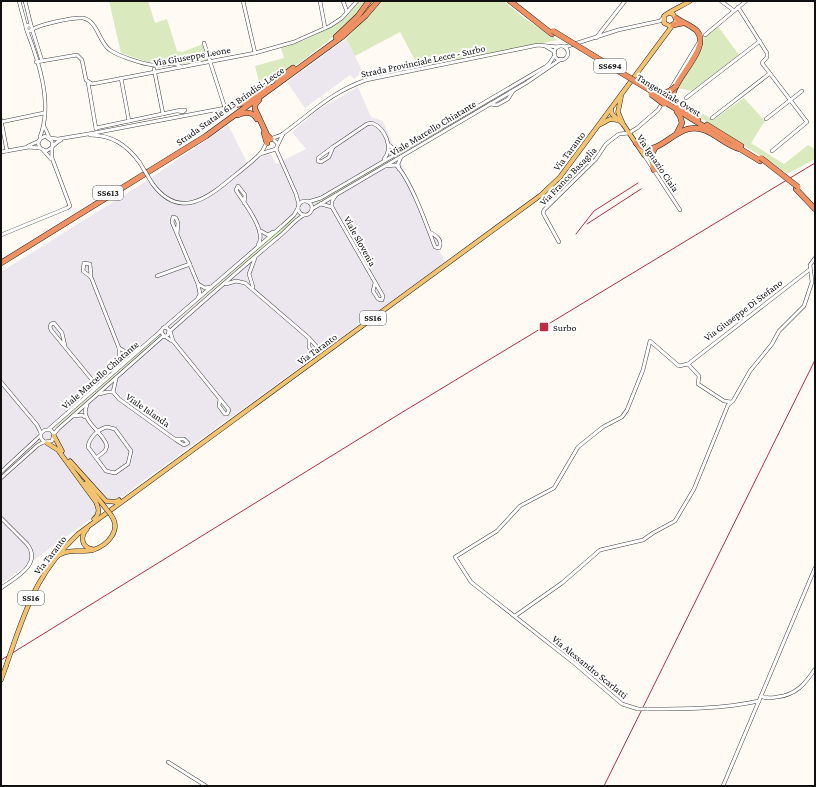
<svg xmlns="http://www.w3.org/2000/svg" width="816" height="787" font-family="'Crimson Pro',serif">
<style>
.industrial{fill:#ece6ee}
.green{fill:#dae9be}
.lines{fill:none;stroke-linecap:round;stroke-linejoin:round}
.minor-casing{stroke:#434343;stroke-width:4}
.major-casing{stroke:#212121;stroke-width:5}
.highway-casing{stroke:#212121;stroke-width:6}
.minor{stroke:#fff;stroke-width:3}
.major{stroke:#f3c370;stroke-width:4}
.highway{stroke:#ef9162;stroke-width:5}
.rail{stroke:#bd2c45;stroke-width:1}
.minor-bridge-casing{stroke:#434343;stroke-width:4;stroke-linecap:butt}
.major-bridge-casing{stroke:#212121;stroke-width:5;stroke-linecap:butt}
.highway-bridge-casing{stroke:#212121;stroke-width:6;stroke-linecap:butt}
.minor-bridge{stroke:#fff;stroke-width:3}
.major-bridge{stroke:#f3c370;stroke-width:4}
.highway-bridge{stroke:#ef9162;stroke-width:5}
.poi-dot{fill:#bd2c45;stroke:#fff;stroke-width:1.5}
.labels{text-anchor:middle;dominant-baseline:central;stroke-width:4;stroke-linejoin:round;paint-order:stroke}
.shield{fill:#fff;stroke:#585858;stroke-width:1}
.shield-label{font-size:9px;font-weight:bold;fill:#101010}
.street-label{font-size:10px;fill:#101010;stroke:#fff}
.poi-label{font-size:10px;fill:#101010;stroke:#fff;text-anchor:start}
</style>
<rect width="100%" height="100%" fill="#fffbf4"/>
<g class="industrial">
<path d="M346,39L363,72L354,79L350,75L305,108L287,82Z"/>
<path d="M358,87L371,117L383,121L430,231L438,235L443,245L439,250L445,262L1,584V272L142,184L228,125L249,166L266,154H271L276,164L306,149L292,132L318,110Z"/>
</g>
<g class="green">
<path d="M109,1H148L155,23L167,19L177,51L182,52L203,44L208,60L183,64L174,61L155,64L153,63L152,60L150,61L151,63L121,53Z"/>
<path d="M360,1H367C348,30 294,68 263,87L259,82L255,66L284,58L281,48C313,40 337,24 360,1Z"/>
<path d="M383,1H504L524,18L558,40L419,68L400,32L355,56L346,39Z"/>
<path d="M717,25L739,55L692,91L677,88L700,51L704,38Z"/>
<path d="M546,67L547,68L316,204L315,202Z"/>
<path d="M675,91L680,100L713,120L744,98L765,121L751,143L784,164L808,145L815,149V159L789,173C780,172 774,161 765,159L679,104L676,101Z"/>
<path d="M295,216L296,218L291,225L170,328Z"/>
<path d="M160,335L161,336L57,427L56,426Z"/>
</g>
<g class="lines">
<defs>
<g id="minor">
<path d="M19,1L26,27"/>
<path d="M25,1L31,25"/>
<path d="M243,1L255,53"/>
<path d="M320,1L325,28"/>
<path d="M343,1L347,12"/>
<path d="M721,1L733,10"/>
<path d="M738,7L767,53V57L762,63L807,122L772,151"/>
<circle cx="29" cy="28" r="3"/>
<path d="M32,29L42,61"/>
<path d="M33,29C42,24 73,17 83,18C98,21 99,43 110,50C118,56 143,64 153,65C162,67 171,60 180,66"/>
<path d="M27,31C39,62 53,104 40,137"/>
<path d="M705,35L746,1"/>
<path d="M596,38L625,1"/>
<path d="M545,46L555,52"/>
<circle cx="561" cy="53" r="7"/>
<path d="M565,47L618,30L660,21L663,18"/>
<path d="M36,62L77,55L82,60L86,80L92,84L255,53L294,42L330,26L342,18L357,1"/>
<path d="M154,69L163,114"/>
<path d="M121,78L129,121"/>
<path d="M88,82L96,129"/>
<path d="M686,98L760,41"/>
<path d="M490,104L497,105L508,99L513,91"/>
<path d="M712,118L769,74"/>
<path d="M766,119L802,91"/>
<path d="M1,120L7,151"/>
<path d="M1,122L44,113"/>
<path d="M44,126L49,137"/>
<path d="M96,128L181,110H185L183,112L178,111"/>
<path d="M90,135C112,135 127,145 140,163"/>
<path d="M50,138L58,139L94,133L225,108L204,43"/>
<path d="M278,144L283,134"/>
<path d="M389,145L394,149L403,148"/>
<path d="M28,146L39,141"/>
<path d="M333,147L367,124L372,123C385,128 394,148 384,159"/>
<path d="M333,147L329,157L321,162L318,161V158Z"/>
<path d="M276,149L296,194L299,205"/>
<path d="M43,150L51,159"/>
<path d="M1,152L29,147L40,148"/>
<path d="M260,154L276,149L278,144L273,139"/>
<path d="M644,155L680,210"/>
<path d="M386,166L396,165C411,180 427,226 435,247L439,248C443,240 436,235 429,232"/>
<path d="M399,169L398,164L401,157"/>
<path d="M152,183C179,221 208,198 234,176C243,169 252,162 260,154C264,150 265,144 268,141C272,137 280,137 284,133C314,111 330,93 366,80L538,45L558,47"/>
<circle cx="305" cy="208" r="7"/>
<path d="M308,202L321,198L545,67L549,64L555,55"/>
<path d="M244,203L245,195L238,186L236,190C243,202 268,232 258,245"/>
<path d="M321,204L332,207V201L336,195"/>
<path d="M332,207L383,296L382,300L378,299L373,291L375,283"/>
<path d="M312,209L526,83L561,59"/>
<path d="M261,231L268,235L273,232"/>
<path d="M177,234L178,223L176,218L173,217L172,222L198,284L200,294L198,298"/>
<path d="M1,235L67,208L70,206L52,158C51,152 53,146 52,141L45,136L40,139L38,143L40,148L46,151C52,149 55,142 61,140"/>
<path d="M559,242L543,213L544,210L596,159L606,144L619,134L629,133L637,128L658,110L699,42"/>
<path d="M157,276L190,264"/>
<path d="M91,277L83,271L84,263L90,264L91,277L119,348V362L114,371"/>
<path d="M198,284L205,288L211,287"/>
<path d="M226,284L236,281L245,283L309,338L318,348L316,350L312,351L309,347V338"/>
<path d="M253,287L249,274L255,258"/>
<path d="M165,327L282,226L294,215L298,208"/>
<path d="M65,346L62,333L54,323L51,324L50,327L51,330L93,381L95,385L94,390"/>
<path d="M119,348L128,353L139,350"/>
<path d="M688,364L809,270"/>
<path d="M1,382L37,425L41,433"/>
<path d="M113,392L116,379"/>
<path d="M99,394L107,392H113L119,399L176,440L184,445L188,443L184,439H176"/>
<path d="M220,399L219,406L225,414H227L229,410L173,341L170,331C205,300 240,269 276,239C286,232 294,220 304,215"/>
<path d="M87,405C79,421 103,431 107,446L105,451L96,458"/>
<path d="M74,416L82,415L85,417"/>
<path d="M107,427L115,429L131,451L128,464L115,473L106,471L88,447C89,438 98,429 107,427Z"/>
<path d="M49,429L161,331"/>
<path d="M54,434L51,430H45L41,433V438L44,442L52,441L54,434L58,429L162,337C164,336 166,336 168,335L169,330L166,327L163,328L161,331C162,336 168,338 172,341"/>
<path d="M1,472L40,436"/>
<path d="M1,478L38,445L44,442"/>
<path d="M1,518L27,544C43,564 15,578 1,588"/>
<path d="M515,616L562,583L600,550L643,540L653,533L675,521L694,489L728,405L733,401L750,371L772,344L779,331L804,306L812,282L810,265L815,258"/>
<path d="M761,696C766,699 771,698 777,697C796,695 805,684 815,669"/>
<path d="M638,709L622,704L574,663L471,582L455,557L497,531L520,506L554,488L578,447L603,427L622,417L627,410L643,370L650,341L679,366L688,364L699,376L698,384L724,401L731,402"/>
<path d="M647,709C684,709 722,709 759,701"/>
<path d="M168,762L206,786"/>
<path d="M723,786L815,568"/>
</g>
<g id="major">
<path d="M669,13L673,14L676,19L675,23L670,26L664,23V16C670,11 682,6 690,1"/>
<path d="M621,97L618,112L623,124"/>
<path d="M611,109L612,114L623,124L644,155"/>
<path d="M601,124L610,119L617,120"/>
<path d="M54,436L62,451"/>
<path d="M47,443L58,450L96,502C99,509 100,514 94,519"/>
<path d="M70,461L106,501L116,502L119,500"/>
<path d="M86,483L107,510"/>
<path d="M87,529C80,536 81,547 92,549"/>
<path d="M59,555C70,548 81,553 93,550C108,545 122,530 111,515"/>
<path d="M14,643C30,597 42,568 78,534L541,195L560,177L672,26"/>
<path d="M1,680L6,666"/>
</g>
<g id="highway">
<path d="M510,1L552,34"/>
<path d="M676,18C683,23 691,25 697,31C711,47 676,77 673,94L677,105L698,120"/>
<path d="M673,25L683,23"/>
<path d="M336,37L358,16L369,1"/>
<path d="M277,80L293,68"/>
<path d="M259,100L255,105V109L267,135L271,139"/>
<path d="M665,102L708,129"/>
<path d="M225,108L243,103L269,86"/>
<path d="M677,112L680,116L682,123L677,133"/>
<path d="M238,115C245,111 253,112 257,119"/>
<path d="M707,125L741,146"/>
<path d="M264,133L267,143"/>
<path d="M636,143C654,160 670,133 688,129C709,124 722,145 740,149"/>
<path d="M737,147L760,161"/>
<path d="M654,170L651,156L655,148"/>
<path d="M796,189L815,209"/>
<path d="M1,263L206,136L343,36L365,16L378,1"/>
</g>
</defs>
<use href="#minor" class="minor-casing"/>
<use href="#major" class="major-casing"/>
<use href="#highway" class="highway-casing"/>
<use href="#minor" class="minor"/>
<use href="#major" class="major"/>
<use href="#highway" class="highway"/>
<g class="rail">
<path d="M587,224L641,189"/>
<path d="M576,234L594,211L638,183"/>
<path d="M1,660L401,413L815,163"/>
<path d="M604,786L815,360"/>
</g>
<defs>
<g id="minor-bridge">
<path d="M140,163L152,183"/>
<path d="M638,709H647"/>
</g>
<g id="major-bridge">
<path d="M107,510L111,515"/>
<path d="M6,666L14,643"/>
</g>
<g id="highway-bridge">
<path d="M553,31L666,100"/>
<path d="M656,92C664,95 670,92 676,86"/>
<path d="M651,94L664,104"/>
<path d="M761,158L798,187"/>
</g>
</defs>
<use href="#minor-bridge" class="minor-bridge-casing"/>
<use href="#major-bridge" class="major-bridge-casing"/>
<use href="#highway-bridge" class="highway-bridge-casing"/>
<use href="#minor-bridge" class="minor-bridge"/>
<use href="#major-bridge" class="major-bridge"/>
<use href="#highway-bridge" class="highway-bridge"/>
</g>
<rect class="poi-dot" x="539" y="322" width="10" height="10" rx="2"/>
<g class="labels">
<g class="shield">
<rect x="594" y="59" width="32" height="14" rx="3"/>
<rect x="93" y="186" width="30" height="14" rx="3"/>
<rect x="360" y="311" width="26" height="14" rx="3"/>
<rect x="18" y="591" width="26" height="14" rx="3"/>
</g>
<g class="shield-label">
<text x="610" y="66">SS694</text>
<text x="108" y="193">SS613</text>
<text x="373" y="318">SS16</text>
<text x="31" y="598">SS16</text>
</g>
<g class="street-label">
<text transform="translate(192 56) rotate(-10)">Via Giuseppe Leone</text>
<text transform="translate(423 61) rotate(-12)">Strada Provinciale Lecce - Surbo</text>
<text transform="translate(669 95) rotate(31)">Tangenziale Ovest</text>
<text transform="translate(230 106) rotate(-35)">Strada Statale 613 Brindisi-Lecce</text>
<text transform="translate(433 128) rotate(-31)">Viale Marcello Chiatante</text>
<text transform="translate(569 151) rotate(-53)">Via Taranto</text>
<text transform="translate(658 163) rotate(56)">Via Ignazio Ciaia</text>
<text transform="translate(568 176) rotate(-46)">Via Franco Basaglia</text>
<text transform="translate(360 241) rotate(61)">Viale Slovenia</text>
<text transform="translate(743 310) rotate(-37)">Via Giuseppe Di Stefano</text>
<text transform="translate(317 349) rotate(-36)">Via Taranto</text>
<text transform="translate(100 375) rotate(-41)">Viale Marcello Chiatante</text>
<text transform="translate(148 410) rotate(35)">Viale Islanda</text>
<text transform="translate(50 555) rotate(-52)">Via Taranto</text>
<text transform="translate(590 667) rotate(39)">Via Alessandro Scarlatti</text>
</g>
<g class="poi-label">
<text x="553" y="327">Surbo</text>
</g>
</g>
<rect width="816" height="787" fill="none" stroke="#101010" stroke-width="4"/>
</svg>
